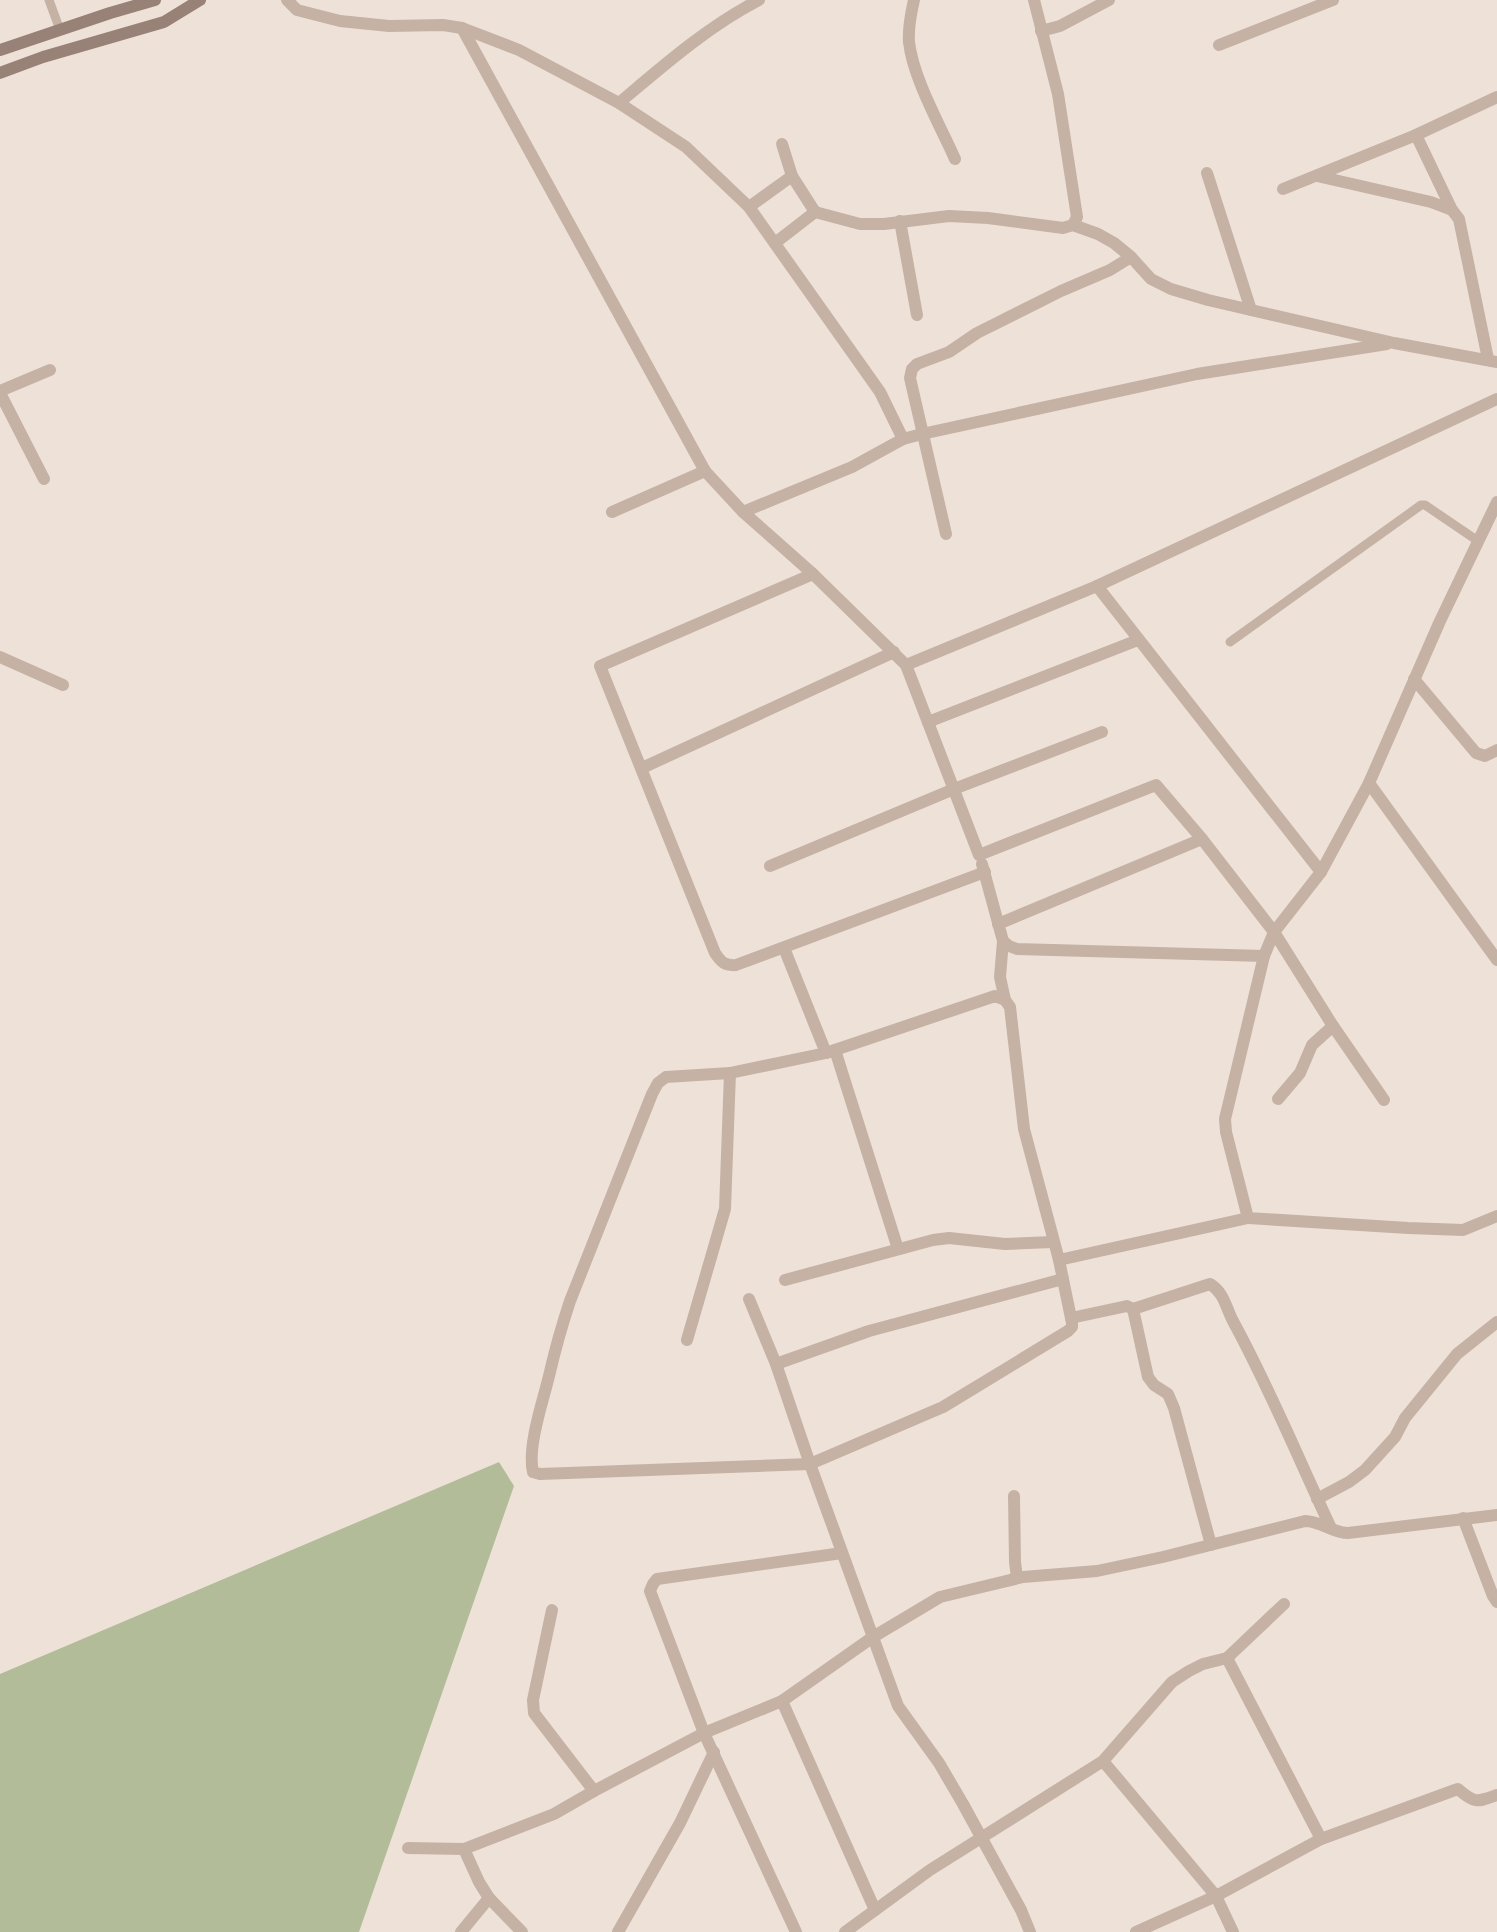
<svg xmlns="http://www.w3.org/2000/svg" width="1497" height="1932" font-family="'Fira Sans',sans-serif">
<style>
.green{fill:#b2bc99}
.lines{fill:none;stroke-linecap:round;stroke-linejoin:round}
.service{stroke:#c5b2a5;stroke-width:9}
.minor{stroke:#c5b2a5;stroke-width:12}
.secondary{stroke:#988176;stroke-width:12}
</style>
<rect width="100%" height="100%" fill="#eee2d8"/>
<path class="green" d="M499,1462L514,1486L359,1932H0V1674Z"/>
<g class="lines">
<g class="service">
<path d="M49,0L60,30"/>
<path d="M1230,642L1421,505H1425L1478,541"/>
</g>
<g class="minor">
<path d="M287,0L297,10L340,21L389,26L443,25L462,28L519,50L619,103L686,147L749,207L880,392L903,439"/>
<path d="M914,0C911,13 908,28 909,42C913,78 940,125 955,159"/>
<path d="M1034,0L1058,94L1077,217L1073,225"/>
<path d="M462,28L705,471"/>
<path d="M1041,31L1060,26L1109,0"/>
<path d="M1219,45L1333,0"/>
<path d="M619,103C663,66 707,27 759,0"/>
<path d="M1416,135L1452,210"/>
<path d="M782,144L792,176L815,212"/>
<path d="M1207,173L1251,310"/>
<path d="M1317,176L1431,202L1452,210L1459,219L1488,359"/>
<path d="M1283,189L1416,135L1497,97"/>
<path d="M749,207L792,176"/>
<path d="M900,221L917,315"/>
<path d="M775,243L815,212L860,224H884L949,216L988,218L1063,228L1073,225L1098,234L1114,243L1131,257L1151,279L1171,289L1208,300L1394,343L1497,362"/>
<path d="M0,391L50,370"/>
<path d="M0,393L44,479"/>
<path d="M612,512L705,471L743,512L813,574L906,665"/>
<path d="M743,512L852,467L903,439L922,434L1197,374L1387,344"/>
<path d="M946,534L910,378L912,369L917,364L949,352L977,333L1061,291L1110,270L1131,257"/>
<path d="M813,574L600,666L715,953C721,962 725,966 736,965L985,872"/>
<path d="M1097,586L1321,872L1369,783L1440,621L1497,502"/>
<path d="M0,657L63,685"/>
<path d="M1414,679L1476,753L1485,756L1497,750"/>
<path d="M928,722L1138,640"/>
<path d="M642,768L894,652"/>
<path d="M1369,783L1497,960"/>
<path d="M982,864L1003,941L1009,946L1017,949L1264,956L1274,932"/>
<path d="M770,866L954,789L1102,732"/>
<path d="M1321,872L1274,932L1202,839L1156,785L979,855L906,665L1097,586L1497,399"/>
<path d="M998,924L1202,839"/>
<path d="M1274,932L1333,1026L1384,1100"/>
<path d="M1003,941L1000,977L1005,1000"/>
<path d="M784,948L826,1053"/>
<path d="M1264,956L1225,1119L1226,1132L1248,1218L1408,1228L1463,1230L1497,1216"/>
<path d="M995,996L1005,1000L1010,1007L1024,1129L1059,1260L1072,1323V1327L1068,1331L943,1407L810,1464L540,1474L533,1472C527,1447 543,1401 549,1376C555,1350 562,1325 570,1301L652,1094L658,1083L666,1077L730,1073L826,1053Z"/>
<path d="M835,1050L898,1249"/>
<path d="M1278,1099L1300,1073L1312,1045L1333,1026"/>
<path d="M1059,1260L1248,1218"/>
<path d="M785,1280L933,1240L949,1238L1005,1244L1053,1242"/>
<path d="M749,1299L776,1364L810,1464L898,1706L939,1763L963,1804L1021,1910L1030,1932"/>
<path d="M1133,1309L1210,1284C1225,1293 1226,1309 1234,1323C1270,1389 1299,1460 1331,1528"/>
<path d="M1071,1318L1127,1306L1133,1309L1148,1377L1154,1385L1168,1394L1174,1408L1211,1545"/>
<path d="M687,1340L725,1209L730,1073"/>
<path d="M776,1364L869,1331L1063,1279"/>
<path d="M1014,1496L1015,1562L1017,1578"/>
<path d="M1317,1499L1349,1482L1365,1470L1395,1437L1405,1418L1457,1354L1497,1322"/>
<path d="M1463,1518L1493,1596L1497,1602"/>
<path d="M552,1610L533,1700L534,1713L594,1791"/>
<path d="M1227,1658L1321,1839"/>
<path d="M782,1701L875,1910"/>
<path d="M1103,1761L1216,1896L1233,1932"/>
<path d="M408,1848L464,1849L554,1814L594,1791L704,1733L782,1701L873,1637L940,1597L1023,1577L1097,1571L1163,1557L1305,1521C1321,1521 1333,1533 1348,1533L1497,1515"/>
<path d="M464,1849L479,1882L489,1898L522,1932"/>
<path d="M461,1932L489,1898"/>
<path d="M618,1932L680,1823L714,1752"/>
<path d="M796,1932L704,1733L650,1591L653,1584L657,1579L842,1553"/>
<path d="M845,1932L930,1870L1103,1761L1172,1682L1189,1671L1203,1664L1227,1658L1284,1604"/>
<path d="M1136,1932L1216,1896L1321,1839L1455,1790L1458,1789C1475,1804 1477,1802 1497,1795"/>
</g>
<g class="secondary">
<path d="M0,50L110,13L155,0"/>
<path d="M0,73L43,57L164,22L200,0"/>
</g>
</g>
</svg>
